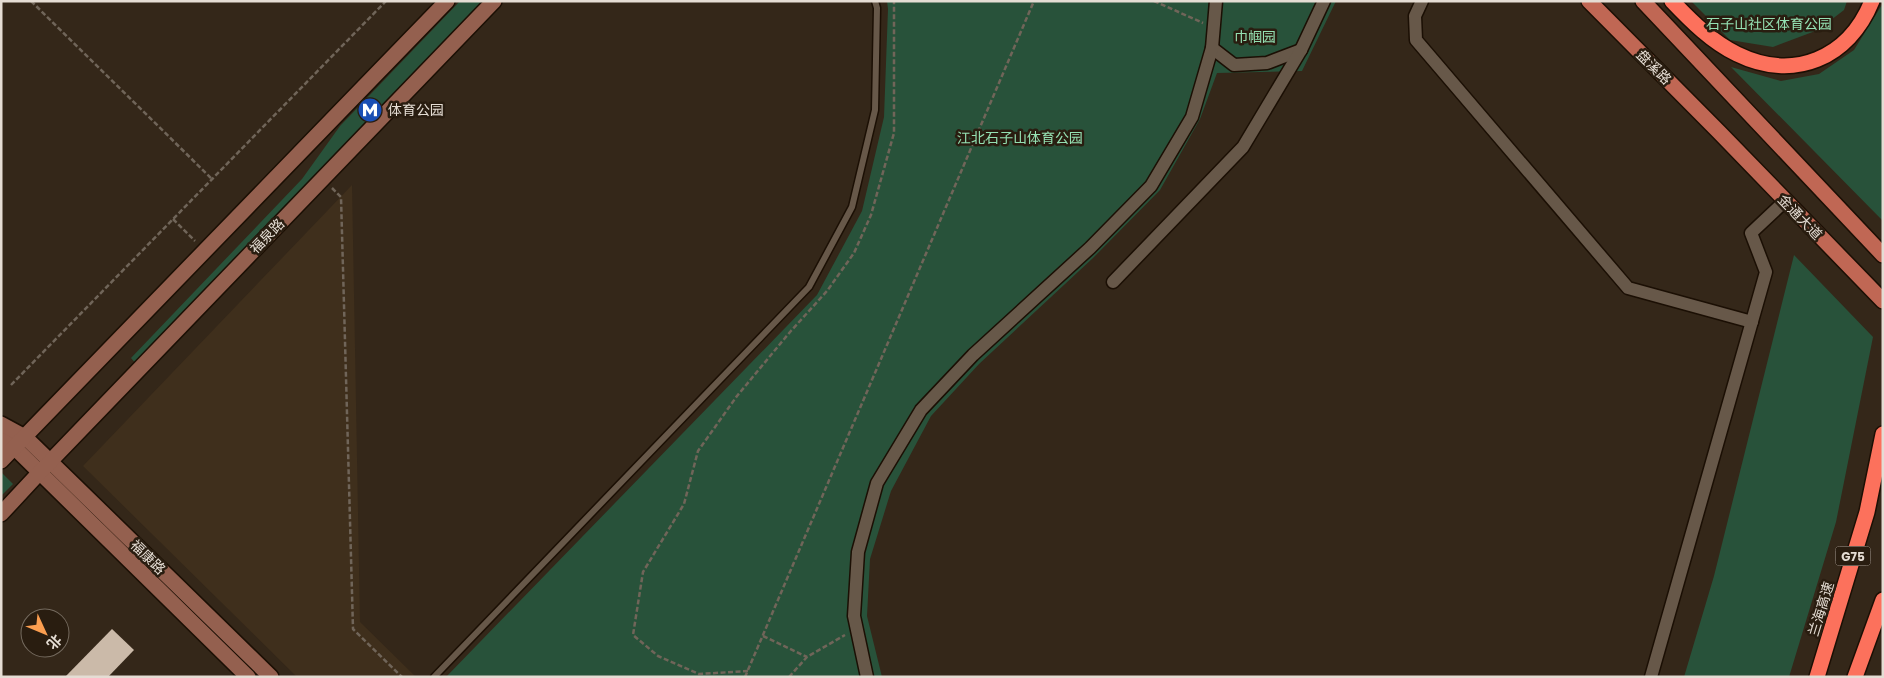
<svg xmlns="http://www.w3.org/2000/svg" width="1884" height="678" font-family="Poppins,'Noto Sans SC',sans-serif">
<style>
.built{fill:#3f2f1c}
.green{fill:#28523a}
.building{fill:#cbbaa9}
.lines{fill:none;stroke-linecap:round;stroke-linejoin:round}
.lane-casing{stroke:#1b0f04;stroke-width:9}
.street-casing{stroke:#1b0f04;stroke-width:15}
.secondary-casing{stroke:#1b0f04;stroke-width:18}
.primary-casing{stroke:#1b0f04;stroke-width:18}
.highway-casing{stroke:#1b0f04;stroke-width:18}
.path{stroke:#706559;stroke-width:2.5;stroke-dasharray:5 2.5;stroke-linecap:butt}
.lane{stroke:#675849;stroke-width:6}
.street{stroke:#675849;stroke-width:12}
.secondary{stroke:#94604f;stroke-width:15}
.primary{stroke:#c06754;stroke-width:15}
.highway{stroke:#fc715c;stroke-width:15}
.labels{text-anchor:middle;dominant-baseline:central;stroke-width:5;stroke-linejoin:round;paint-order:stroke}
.shield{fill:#291d10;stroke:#ada399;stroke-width:1}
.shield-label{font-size:12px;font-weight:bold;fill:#e5ddd4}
.park-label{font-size:14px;fill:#94e0b2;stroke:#291d10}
.street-label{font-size:14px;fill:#e5ddd4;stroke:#291d10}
.poi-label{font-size:14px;fill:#e5ddd4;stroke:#291d10;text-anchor:start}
</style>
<rect width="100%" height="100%" fill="#342719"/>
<path class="built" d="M352,185L360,622L416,677H297L83,466Z"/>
<g class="green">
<path d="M460,1H488L137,365L131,358L302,179L340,126Z"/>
<path d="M887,1H1336L1302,71L1217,73L1200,119L1160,190L1093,258L979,364L931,416L891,491L870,559L867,616L882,677H446L817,295L862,211L884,117L888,9Z"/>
<path d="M1691,1H1847L1844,10L1818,30L1773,47L1730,40Z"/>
<path d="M1883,3V221L1731,67L1781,81L1819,74L1854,50Z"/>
<path d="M1794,255L1873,337L1836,522L1789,677H1684L1714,576Z"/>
<path d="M2,473L13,484L1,496V474Z"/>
</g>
<path class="building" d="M112,629L134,650L108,677H65Z"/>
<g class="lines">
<defs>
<path id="lane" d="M434,677L809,287L852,207L875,110L877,8L875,1"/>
<g id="street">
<path d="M1422,1L1415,16L1416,40L1628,288L1752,322"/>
<path d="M1212,48L1234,65L1267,63L1301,50"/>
<path d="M1113,282L1243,147L1301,50L1324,1"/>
<path d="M867,677L854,616L858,552L877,483L921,410L973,355L1090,248L1151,186L1192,117L1212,48L1216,1"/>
<path d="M1651,677L1766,272L1751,233L1785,201"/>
</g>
<g id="secondary">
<path d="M1,424L25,437L271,677"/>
<path d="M1,440L15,448L248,677"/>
<path d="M1,461L447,1"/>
<path d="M1,514L40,472L494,1"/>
</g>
<g id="primary">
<path d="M1589,1L1719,132L1883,301"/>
<path d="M1643,1L1883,255"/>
</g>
<g id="highway">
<path d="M1672,1C1691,21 1712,42 1737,54C1794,82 1849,58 1872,1"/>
<path d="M1817,677L1867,512L1883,434"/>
<path d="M1855,677L1883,600"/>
</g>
</defs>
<use href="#lane" class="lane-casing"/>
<use href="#street" class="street-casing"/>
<use href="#secondary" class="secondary-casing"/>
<use href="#primary" class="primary-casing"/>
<use href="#highway" class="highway-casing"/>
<g class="path">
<path d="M31,1L212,179"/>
<path d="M1154,1L1203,23"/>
<path d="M332,188L341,197L353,629L402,677"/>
<path d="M173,219L195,241"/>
<path d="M11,385L386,1"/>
<path d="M763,636L807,657"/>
<path d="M748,671L699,674L658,656L633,635L643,572L684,504L698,451L737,396L790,332L827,291L854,253L871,215L894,133V1"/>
<path d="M745,677L1034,1"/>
<path d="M789,677L807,657L845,635"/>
</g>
<use href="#lane" class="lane"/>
<use href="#street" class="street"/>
<use href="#secondary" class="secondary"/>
<use href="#primary" class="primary"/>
<use href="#highway" class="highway"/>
</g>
<defs>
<symbol id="metro-disc" viewBox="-11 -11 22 22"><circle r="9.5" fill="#1a4fb4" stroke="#291d10"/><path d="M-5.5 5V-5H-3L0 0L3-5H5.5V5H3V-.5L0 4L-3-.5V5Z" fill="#fff"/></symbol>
</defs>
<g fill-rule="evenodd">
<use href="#metro-disc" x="356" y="96" width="28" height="28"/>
</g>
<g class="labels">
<rect class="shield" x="1835.5" y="546.5" width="35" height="19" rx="4"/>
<g class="shield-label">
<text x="1853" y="556">G75</text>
</g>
<g class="park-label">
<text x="1769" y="24">石子山社区体育公园</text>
<text x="1255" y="37">巾帼园</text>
<text x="1020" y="138">江北石子山体育公园</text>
</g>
<g class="street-label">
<text transform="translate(1654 67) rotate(45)">盘溪路</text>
<text transform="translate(1800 217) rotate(46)">金通大道</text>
<text transform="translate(267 236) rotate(-46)">福泉路</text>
<text transform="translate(148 557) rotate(44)">福康路</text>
<text transform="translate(1821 609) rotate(-73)">兰海高速</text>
</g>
<g class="poi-label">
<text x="388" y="110">体育公园</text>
</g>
</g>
<rect width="1884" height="678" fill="none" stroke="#e5ddd4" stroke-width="5"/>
<g transform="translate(45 633) rotate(134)"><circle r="24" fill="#291d10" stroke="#746a5e"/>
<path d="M0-4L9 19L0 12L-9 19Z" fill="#fb9e50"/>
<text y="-8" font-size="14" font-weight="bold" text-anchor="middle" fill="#e5ddd4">北</text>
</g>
</svg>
